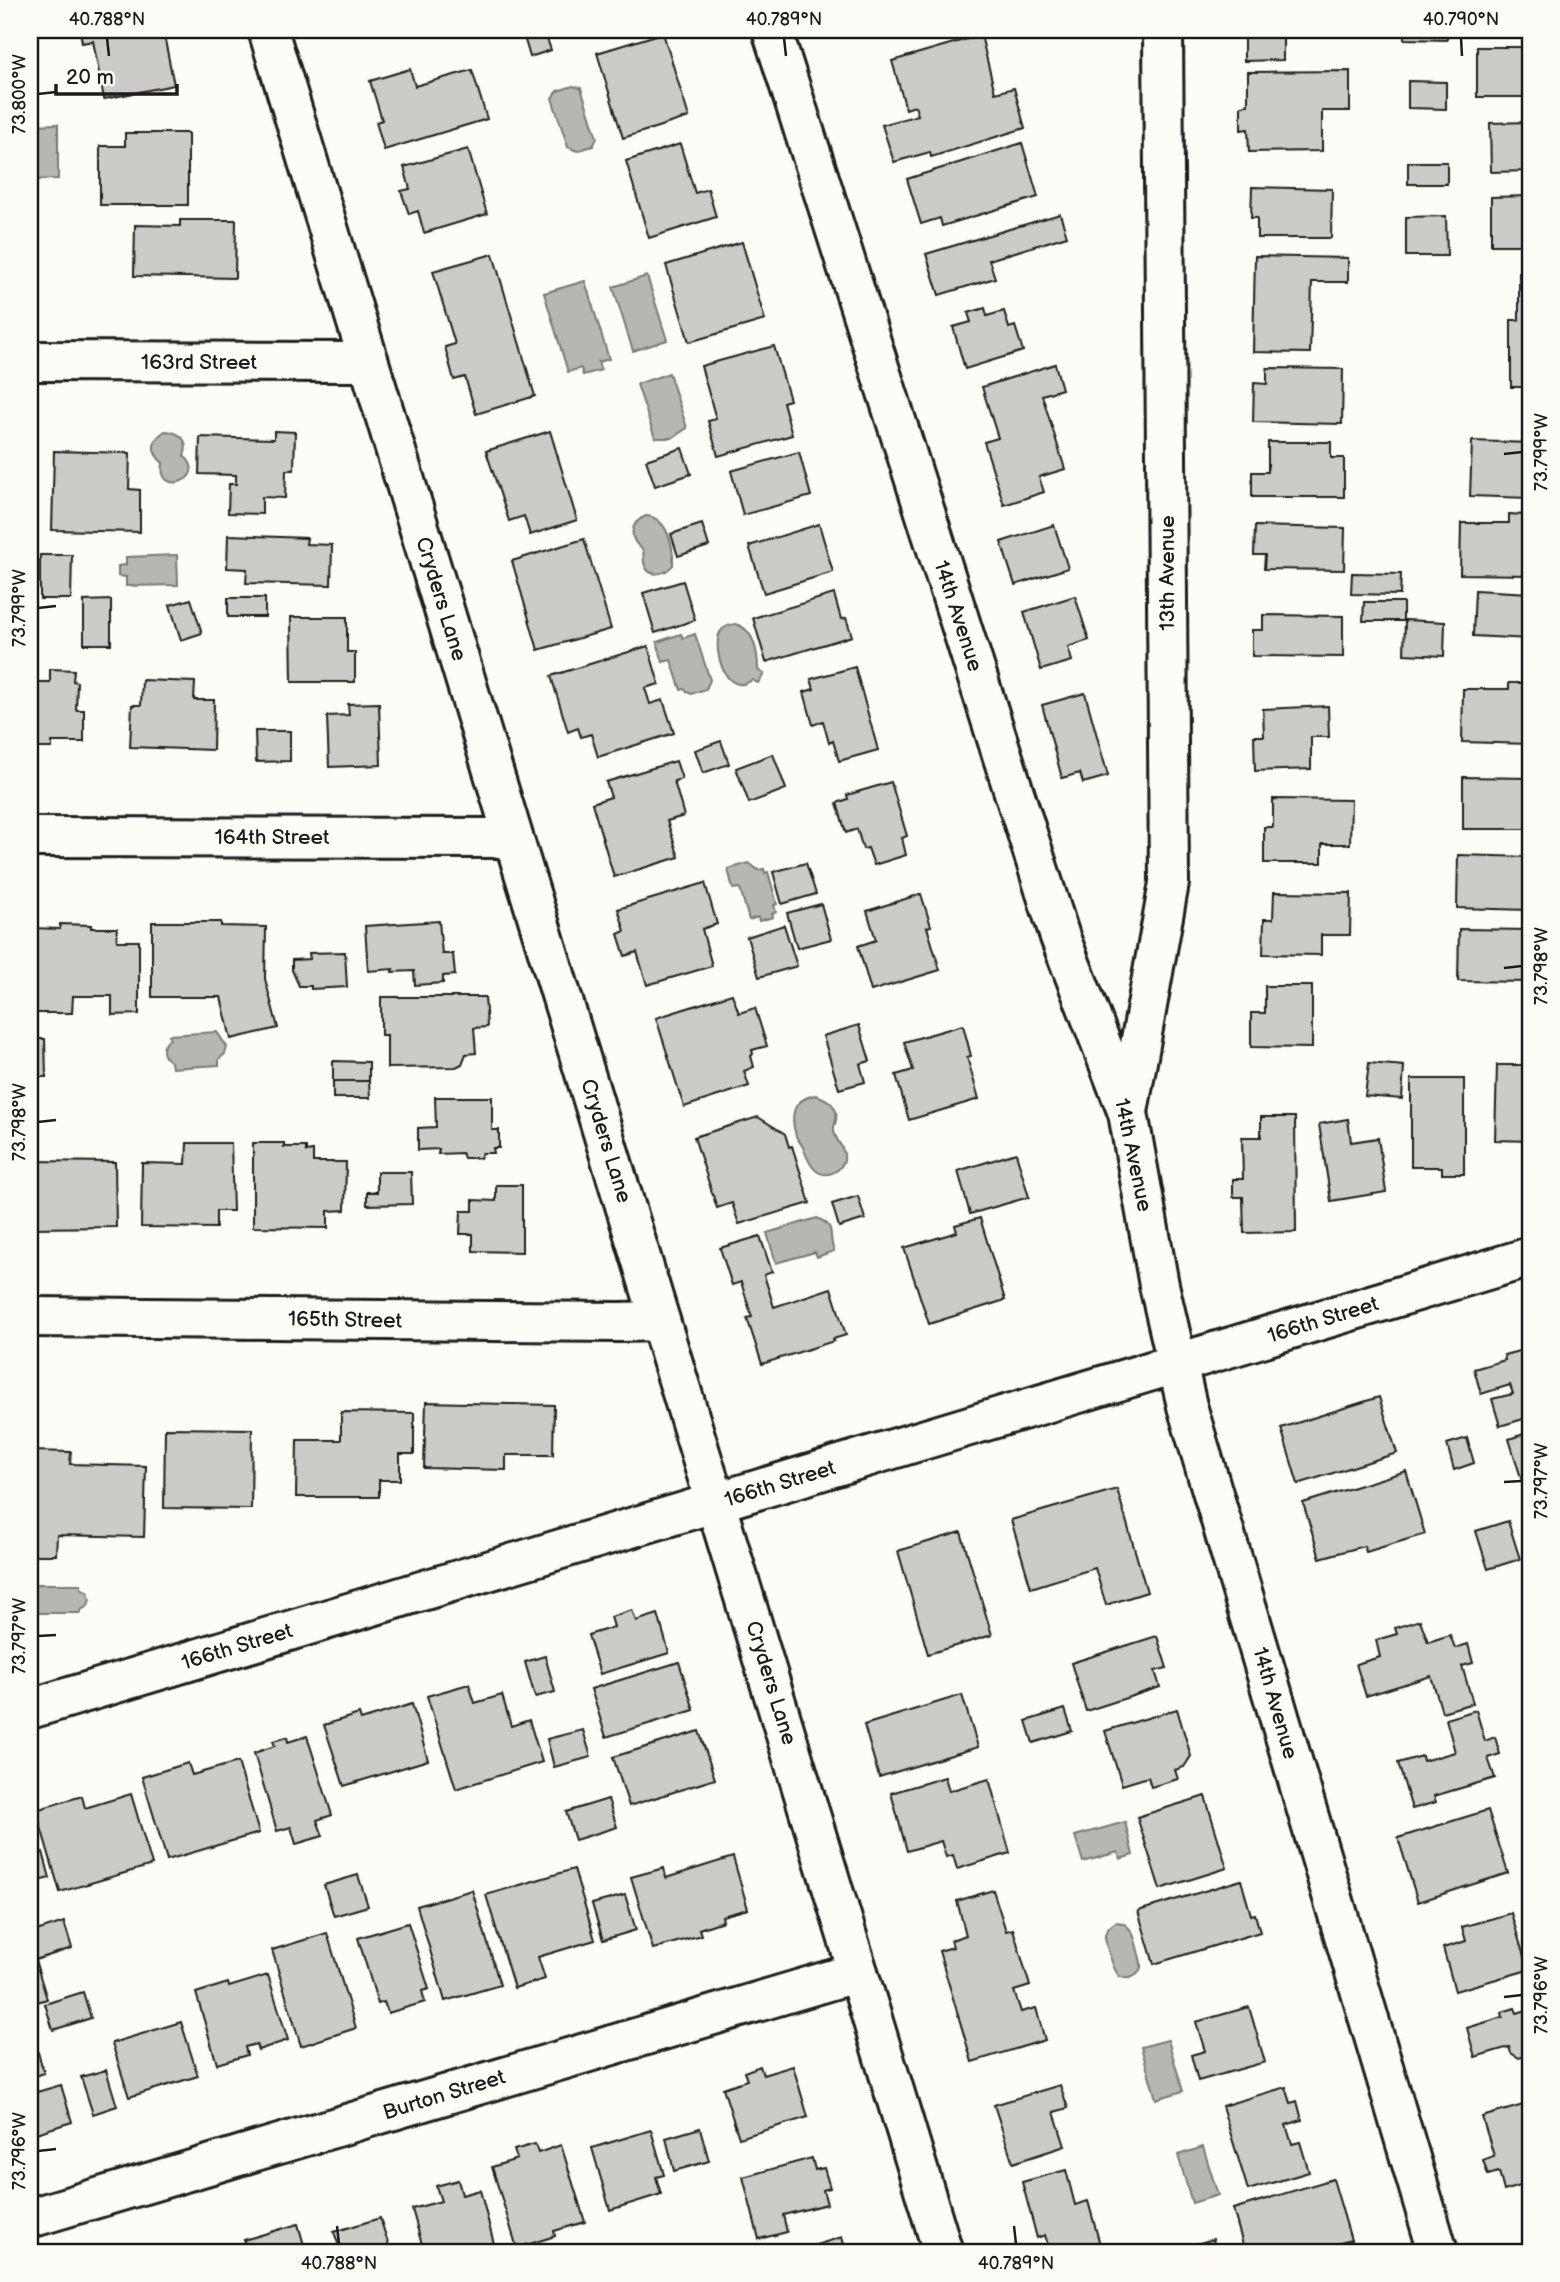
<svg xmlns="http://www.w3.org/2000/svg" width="1560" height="2282" font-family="'Balsamiq Sans',sans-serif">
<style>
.water{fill:#b7b6b2;stroke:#797876;stroke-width:2}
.building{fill:#cccbc8;stroke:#1c1c1c;stroke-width:2}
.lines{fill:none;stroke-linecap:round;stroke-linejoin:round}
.street-casing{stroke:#1c1c1c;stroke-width:44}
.street{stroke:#fdfcf7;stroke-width:38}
.ticks{fill:none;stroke:#1c1c1c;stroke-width:2.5}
.labels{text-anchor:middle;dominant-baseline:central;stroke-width:5;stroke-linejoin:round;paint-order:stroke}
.street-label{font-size:21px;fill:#1c1c1c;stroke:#fdfcf7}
.neatline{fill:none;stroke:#1c1c1c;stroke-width:2.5}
.ticks-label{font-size:18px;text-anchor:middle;fill:#1c1c1c}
</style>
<rect width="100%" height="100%" fill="#fdfcf7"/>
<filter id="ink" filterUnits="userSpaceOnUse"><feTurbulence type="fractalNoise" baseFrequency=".0143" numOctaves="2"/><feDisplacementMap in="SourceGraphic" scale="14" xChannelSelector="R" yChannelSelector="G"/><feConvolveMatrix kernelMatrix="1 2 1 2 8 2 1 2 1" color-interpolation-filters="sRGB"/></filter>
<g filter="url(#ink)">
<g class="water">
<path d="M573,86L581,88L597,138L593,146L577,151L568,147L552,98L557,91Z"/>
<path d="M58,124V179L30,180V125Z"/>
<path d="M647,276L667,340L633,351L613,287Z"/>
<path d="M585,281L609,359L598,362L601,370L583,375L581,368L568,372L544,293Z"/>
<path d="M669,373L687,428L672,438H655L637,384Z"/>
<path d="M165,431C180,432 190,440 184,456C211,478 156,499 163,463C150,452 151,440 165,431Z"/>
<path d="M646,516C667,517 674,546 673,565C665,575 647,579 644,562C643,558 644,554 643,550C628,539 629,523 646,516Z"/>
<path d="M177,555L178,585L126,586V577L118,576V566L126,565V557Z"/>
<path d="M735,624C754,628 758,653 758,670L764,674L758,683L752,680C724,700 711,643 721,631C724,626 730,625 735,624Z"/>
<path d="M681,634L683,638L695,634L710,680L706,689L691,694L684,689L681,690L671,660L663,662L657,642Z"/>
<path d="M749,863L758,870L764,869L765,873L768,872L777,904L774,905L776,912L772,914L773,917L759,921L758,917L749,920L740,888L733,889L728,869Z"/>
<path d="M217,1032L227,1047L225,1054L219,1059V1065L172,1068L171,1062C161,1056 160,1046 170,1039L169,1035Z"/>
<path d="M815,1095C827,1098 839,1106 836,1120C835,1126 833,1125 834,1131C836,1142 846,1148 844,1160C841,1171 828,1178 818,1172C811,1168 807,1158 804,1150C803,1145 798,1141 796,1136C790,1115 792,1100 815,1095Z"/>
<path d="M817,1218C838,1227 827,1235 834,1251L817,1257L815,1252L776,1263L767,1233Z"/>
<path d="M30,1584H81V1588L88,1592L90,1599L88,1606L81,1610V1613H30Z"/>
<path d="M1125,1822L1133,1855L1120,1859L1118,1852L1083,1862L1075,1836Z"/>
<path d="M1116,1922L1123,1923C1134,1930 1135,1940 1138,1951C1139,1956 1142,1962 1141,1967C1139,1977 1127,1981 1119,1976C1114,1971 1104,1941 1105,1934C1107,1928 1111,1925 1116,1922Z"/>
<path d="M1168,2040L1183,2091L1156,2099L1141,2047Z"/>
<path d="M1203,2147L1218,2195L1192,2203L1178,2155Z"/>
</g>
<g class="building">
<path d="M80,30H163L174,85L104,99L93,41L82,43Z"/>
<path d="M522,30H544L551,50L530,57Z"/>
<path d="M1404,30H1447V40L1404,39Z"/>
<path d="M663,33L689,117L623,138L597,53Z"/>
<path d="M1244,34H1283V60L1244,61Z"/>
<path d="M981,35L995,93L1014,88L1025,128L931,157L930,152L894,162L882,125L918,115L915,106L906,109L892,61Z"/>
<rect x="1477" y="47" width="53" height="50"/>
<path d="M410,69L415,86L472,70L487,119L384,150L376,122L382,120L370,81Z"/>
<path d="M1350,71V111H1322V151L1249,152L1248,129L1241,130V106L1248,105V72Z"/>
<path d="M1408,81L1446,82V109L1408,108Z"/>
<path d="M1530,122V171L1491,172L1490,123Z"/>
<path d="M125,133H188V205H100V146H125Z"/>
<path d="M1022,143L1038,197L942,226L940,218L921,224L907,179Z"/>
<path d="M680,144L695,193L708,189L716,217L649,238L626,161Z"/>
<path d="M468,149L487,214L424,233L418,211L409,214L401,191L410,189L404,167Z"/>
<rect x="1408" y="162" width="39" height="22"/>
<path d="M1252,187L1332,189L1331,238H1257V218H1251Z"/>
<path d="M1530,196V245H1491V197Z"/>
<path d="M1060,214L1067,236L989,260L995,278L939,295L926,254Z"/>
<path d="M1446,216L1447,256H1406V217Z"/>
<path d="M180,220H236L235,278L134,276L135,225L180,226Z"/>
<path d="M742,242L765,320L689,342L666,265Z"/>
<path d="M493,254L535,396L476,414L465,377L454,380L445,347L455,344L433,271Z"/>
<path d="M1255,256L1348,258V282H1312L1310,353L1253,352Z"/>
<path d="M1519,272H1530V387H1511V320H1519Z"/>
<path d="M985,308L987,316L1004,311L1009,328L1015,326L1023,351L965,369L953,327L971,322L968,313Z"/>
<path d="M774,346L790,400L783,402L792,435L718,456L708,421L716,419L701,366Z"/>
<path d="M1055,364L1062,389L1042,395L1065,469L1039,477L1044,492L1004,505L984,442L998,438L982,387Z"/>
<path d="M1267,368L1343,369L1342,424L1253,422L1254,383L1267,384Z"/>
<path d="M274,431L295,432L294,470H286L285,498L262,497V514L228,513L229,484H236V475L199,474L200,437L274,439Z"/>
<path d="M550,431L577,520L530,535L524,516L509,521L486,451Z"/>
<path d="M1472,441L1530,443V498L1470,496Z"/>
<path d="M1268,442H1331V458H1344V497H1252V472H1268Z"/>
<path d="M682,448L691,474L655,486L646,460Z"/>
<rect x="30" y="451" width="2" height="61"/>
<path d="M54,451L130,453L129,489L140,490V532L52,530Z"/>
<path d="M799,452L811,496L743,515L731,471Z"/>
<path d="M1509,514L1524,515V524H1530V575L1460,574L1461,523H1509Z"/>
<path d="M702,524L709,546L678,556L671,534Z"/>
<path d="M819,524L833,572L764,593L749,546Z"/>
<path d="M1054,525L1068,568L1015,585L1001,542Z"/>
<path d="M1255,526L1345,528L1344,570L1264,569L1265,555H1254Z"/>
<path d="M228,535L307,538L306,544L332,545L331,585L246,583L247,569L227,568Z"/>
<path d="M584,539L611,629L538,650L512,561Z"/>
<path d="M40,555H72L71,599H40Z"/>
<path d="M1352,573L1401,574L1400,595L1351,594Z"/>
<path d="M683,581L695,620L655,633L643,593Z"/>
<path d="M1475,590L1530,593V639L1473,636Z"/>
<path d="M834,594L841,619L846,618L852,636L766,662L753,618Z"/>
<path d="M1075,596L1089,640L1068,647L1072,661L1041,670L1024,612Z"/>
<rect x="228" y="598" width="37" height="19"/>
<path d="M191,599L202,633L181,640L170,605Z"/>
<path d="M111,600V644H84V601Z"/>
<path d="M1364,602H1403V621H1363Z"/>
<path d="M1263,615L1343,616V657L1252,656V630H1263Z"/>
<path d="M291,617H347V652H355V682H292Z"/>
<path d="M1405,620L1445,622L1444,656L1404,654Z"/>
<path d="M648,646L659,684L645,688L650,704L663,700L674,733L598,757L591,734L581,737L578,728L568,732L551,676Z"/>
<path d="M855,667L878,750L839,761L833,741L829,743L823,721L813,725L804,692L814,689L811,679Z"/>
<path d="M50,669L74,670L73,681L77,682L76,710H84V742H52V748H30V682H50Z"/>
<path d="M142,680L195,682L194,700H214L213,750L130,747L132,705H141Z"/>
<path d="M1509,683H1527V690H1530V744L1462,742L1463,689H1509Z"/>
<path d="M1085,693L1108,776L1083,783L1080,773L1062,778L1042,705Z"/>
<path d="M379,703L381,765L329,767L327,716L349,715L348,704Z"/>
<path d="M1328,706L1329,737H1311V769L1255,771L1254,736H1264L1263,709Z"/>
<path d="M255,731H290V761L256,762Z"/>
<path d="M721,741L729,764L703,773L695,750Z"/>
<path d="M773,754L786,789L749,803L736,768Z"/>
<path d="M676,761L682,779L674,781L684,816L667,821L679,857L614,877L592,803L611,797L606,782Z"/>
<path d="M1463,777L1530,778V829H1463Z"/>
<path d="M891,782L907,836L902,838L906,855L874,865L868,848L863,849L857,829L846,833L837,803L848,799L847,795Z"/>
<path d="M1273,799L1351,800L1350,844H1322V863H1264V827H1273Z"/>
<path d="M1458,855L1530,857V910L1457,908Z"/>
<path d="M806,863L816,894L782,904L773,872Z"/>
<path d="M705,883L717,924L702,929L712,966L647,985L637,952L625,956L618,934L625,931L618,909Z"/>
<path d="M1274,892L1351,893L1350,935H1321V955L1263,954L1264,919H1273Z"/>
<path d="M921,894L931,926L927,927L940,970L871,991L858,946L876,940L867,911Z"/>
<path d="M821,904L831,939L797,948L787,913Z"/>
<path d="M439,921L442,954H453L455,975L443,976V983L415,985L414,971L392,972L393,969L368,971L365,926Z"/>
<path d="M152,922H221V926L266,927L265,979L278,1028L231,1039L221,997H152Z"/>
<path d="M60,924L91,925V928H117V941H139V1014L112,1015V996H73L72,1013H32V928L60,929Z"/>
<path d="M784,925L797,966L759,977L747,937Z"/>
<path d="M1459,929L1530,930V982L1458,981Z"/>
<path d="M345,952L347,987L311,989V986H299L292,970V960L310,959L309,953Z"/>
<path d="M1265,986H1312V1048L1251,1047V1013H1265Z"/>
<path d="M732,994L739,1013L755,1008L767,1046L752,1050L753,1054L751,1056L754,1067L744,1071L749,1086L684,1107L656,1018Z"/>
<path d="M381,997H485L487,1027L474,1028L476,1053L466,1054L462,1064L456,1067L387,1068V1035H381Z"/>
<path d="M859,1025L870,1061L860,1064L865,1082L839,1089L823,1036Z"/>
<path d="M963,1025L971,1056L967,1057L979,1099L909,1120L896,1075L913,1070L904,1042Z"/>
<path d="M30,1039H45L46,1077H30Z"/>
<path d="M333,1061L369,1062V1081H333Z"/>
<path d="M1369,1063L1404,1066L1402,1099L1365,1096Z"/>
<path d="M1497,1065H1530V1141L1495,1140Z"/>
<path d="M1411,1079H1464V1174H1442V1167H1411Z"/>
<path d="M333,1081H369L370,1098H333Z"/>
<path d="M435,1097H492V1130H499V1148H493L494,1153H482L480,1158H464L462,1153L438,1154L439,1149L418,1150V1128L436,1127Z"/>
<path d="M758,1117L785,1134L789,1147L792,1146L810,1203L739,1224L732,1203L717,1208L694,1137Z"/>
<path d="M1261,1117H1295L1296,1232L1244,1233L1243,1197H1233V1179H1243L1242,1137H1261Z"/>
<path d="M1348,1119L1351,1142L1378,1138L1386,1192L1331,1201L1319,1124Z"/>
<path d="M187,1143H231L233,1211H216V1228L141,1227L142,1163L186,1164Z"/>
<path d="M253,1143H284V1147H306V1152L313,1151V1162H346L345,1210L328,1211V1228L253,1227Z"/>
<path d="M1016,1153L1029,1197L970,1214L958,1171Z"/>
<path d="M30,1161L115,1162L116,1227L30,1228Z"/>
<path d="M377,1172H411L412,1204L367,1205V1192H377Z"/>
<path d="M496,1185H522V1252L473,1251V1234H460L461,1211H473V1200L496,1201Z"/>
<path d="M858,1196L865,1219L839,1227L832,1204Z"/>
<path d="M980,1218L1005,1300L929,1324L904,1248L957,1232L955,1225Z"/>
<path d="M760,1236L772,1272L764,1275L774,1307L831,1288L846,1335L833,1339L834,1341L762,1364L747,1318L752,1317L741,1282L732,1285L720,1248Z"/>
<path d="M1530,1348V1417L1500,1426L1492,1399L1513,1394L1510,1385L1481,1394L1474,1369L1505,1360L1504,1355Z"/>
<path d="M1379,1397L1397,1453L1298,1484L1281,1428Z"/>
<path d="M426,1402L554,1405L553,1455H506V1470L424,1468Z"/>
<path d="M341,1412L414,1413V1454H400V1480H379V1497H296L297,1440H341Z"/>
<path d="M165,1428L252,1429L251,1509L164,1508Z"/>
<path d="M1530,1432V1492L1526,1494L1509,1439Z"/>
<path d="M1467,1438L1474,1463L1454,1470L1447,1444Z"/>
<path d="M30,1451L71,1452L70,1464L146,1466L144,1537L57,1535L56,1555H30Z"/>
<path d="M1406,1471L1425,1534L1366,1552L1364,1546L1320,1558L1303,1503Z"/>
<path d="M1117,1489L1147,1592L1106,1605L1095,1568L1031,1588L1011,1520Z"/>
<path d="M1508,1521L1520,1559L1488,1569L1476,1531Z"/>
<path d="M961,1532L992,1635L928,1654L898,1551Z"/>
<path d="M632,1610L636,1621L658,1614L669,1653L600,1674L588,1635L614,1627L611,1617Z"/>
<path d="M1420,1620L1428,1642L1450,1635L1455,1648L1468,1644L1473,1663L1462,1666L1473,1703L1442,1712L1431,1676L1366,1696L1356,1664L1380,1657L1376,1640L1397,1634L1395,1628Z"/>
<path d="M1157,1636L1167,1668L1155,1671L1160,1687L1086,1711L1071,1663Z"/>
<path d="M545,1656L555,1692L535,1697L525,1662Z"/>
<path d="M679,1662L694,1710L606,1737L591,1689Z"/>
<path d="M469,1684L475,1703L502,1695L511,1726L529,1720L542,1762L456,1789L427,1696Z"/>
<path d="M962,1695L978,1747L879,1777L864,1725Z"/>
<path d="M412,1704L428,1760L344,1786L324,1725L359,1714L361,1720Z"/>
<path d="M1065,1709L1072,1731L1033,1743L1026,1721Z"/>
<path d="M1177,1709L1191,1756L1184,1767L1175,1770L1178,1779L1151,1787L1148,1777L1122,1785L1105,1731Z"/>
<path d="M1476,1710L1485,1741L1495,1737L1500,1754L1488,1758L1495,1778L1434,1796L1436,1802L1412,1809L1398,1763L1422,1756L1423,1761L1455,1752L1446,1719Z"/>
<path d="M583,1730L591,1757L554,1767L547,1739Z"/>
<path d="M699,1731L715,1779L629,1806L613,1757Z"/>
<path d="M307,1736L332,1815L317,1820L323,1836L296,1844L291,1827L277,1831L254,1753L275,1746L273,1741L287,1737L288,1742Z"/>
<path d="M238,1762L259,1833L167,1860L142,1777L188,1763L192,1775Z"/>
<path d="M945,1777L949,1791L989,1779L1010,1853L957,1869L953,1855L946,1857L941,1841L907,1851L891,1793Z"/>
<path d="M131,1794L152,1865L60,1892L36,1810L82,1796L85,1808Z"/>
<path d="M1205,1796L1227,1868L1160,1889L1137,1817Z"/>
<path d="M608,1799L617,1827L575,1840L566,1812Z"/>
<path d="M1488,1810L1508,1873L1418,1902L1398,1838Z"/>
<path d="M30,1814L40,1849L30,1852Z"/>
<path d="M43,1852L50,1878L30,1883V1856Z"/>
<path d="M733,1857L748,1909L722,1916L723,1921L699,1929L701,1935L653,1949L631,1877L664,1868L666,1878Z"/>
<path d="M574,1869L595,1940L538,1957L545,1979L514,1988L486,1895Z"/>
<path d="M358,1875L368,1906L334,1916L324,1885Z"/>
<path d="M1241,1880L1251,1915L1255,1914L1260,1932L1154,1964L1138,1911Z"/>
<path d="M472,1890L500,1985L445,2001L417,1906Z"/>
<path d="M993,1890L1006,1931L1013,1929L1030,1986L1014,1991L1021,2012L1036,2008L1045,2040L972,2062L939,1951L953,1947L951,1940L966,1935L957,1901Z"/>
<path d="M625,1895L636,1930L603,1940L592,1904Z"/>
<path d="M1511,1913L1528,1970L1455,1991L1443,1948L1466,1941L1462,1927Z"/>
<path d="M64,1922L72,1948L35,1960L47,1999L30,2004V1933Z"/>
<path d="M408,1923L429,1989L422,1991L425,2002L388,2013L384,2002L378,2004L358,1938Z"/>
<path d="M327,1933L356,2028L301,2046L272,1950Z"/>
<path d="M268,1975L288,2040L258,2050L256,2044L245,2047L247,2055L217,2064L196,1993L228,1983L229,1987Z"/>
<path d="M83,1992L91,2018L53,2030L45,2004Z"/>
<path d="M1249,2007L1265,2062L1198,2081L1191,2055L1205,2051L1196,2022Z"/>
<path d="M1515,2008L1517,2013L1530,2009V2068H1528L1525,2056L1519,2058L1511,2053L1509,2047L1475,2057L1467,2028L1503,2017L1502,2012Z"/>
<path d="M181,2022L198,2076L129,2097L112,2043Z"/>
<path d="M30,2025L44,2073L30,2078Z"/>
<path d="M760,2066L763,2075L793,2066L808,2117L739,2138L723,2088L747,2080L744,2072Z"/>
<path d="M106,2070L117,2106L93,2114L81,2077Z"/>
<path d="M61,2085L72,2122L30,2135V2094Z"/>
<path d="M1060,2085L1068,2108L1054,2112L1065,2146L1013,2163L994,2105Z"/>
<path d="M1286,2087L1291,2103L1297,2101L1302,2120L1286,2125L1292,2144L1300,2142L1309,2172L1248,2190L1222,2106Z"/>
<path d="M1530,2103V2183L1504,2191L1499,2172L1488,2175L1483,2160L1494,2156L1482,2117Z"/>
<path d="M700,2128L709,2161L674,2171L666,2138Z"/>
<path d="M651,2130L664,2175L656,2177L661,2194L610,2210L592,2148Z"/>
<path d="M535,2144L538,2153L561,2145L585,2222L554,2231L555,2236L517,2248L492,2167L517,2159L514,2150Z"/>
<path d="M812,2158L815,2170L824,2168L830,2188L823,2190L827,2204L783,2215L787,2232L759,2239L743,2177Z"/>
<path d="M1066,2170L1075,2205L1088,2201L1101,2248L1097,2249L1098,2252H1050L1045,2235L1037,2238L1022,2182Z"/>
<path d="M1333,2179L1351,2240L1309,2252H1245L1233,2209Z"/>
<path d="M458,2180L462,2195L480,2190L494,2244L464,2252H424L412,2209L441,2201L436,2186Z"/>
<path d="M380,2218L391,2252H341L334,2232Z"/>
<path d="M298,2224L306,2252H248L244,2240Z"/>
<path d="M842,2237L846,2252H793Z"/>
<path d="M1213,2239L1215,2248L1222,2246L1224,2252H1195L1193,2245Z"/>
</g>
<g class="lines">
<defs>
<g id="street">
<path d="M268,30L943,2252"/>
<path d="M772,30L1060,937L1128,1113L1159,1285L1187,1406L1438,2252"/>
<path d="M30,361L369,362"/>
<path d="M30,837L513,838"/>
<path d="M1128,1112L1169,883L1163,30"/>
<path d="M30,1317L620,1322L660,1321"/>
<path d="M30,1709L1530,1257"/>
<path d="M30,2218L858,1972"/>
</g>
</defs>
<use href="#street" class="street-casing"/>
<use href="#street" class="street"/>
</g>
</g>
<path class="ticks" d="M107,38L109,56M784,38L786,56M1461,38L1462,56M38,94L56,92M1504,454L1522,452M38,608L56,606M1504,968L1522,966M38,1122L56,1120M1504,1482L1522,1481M38,1636L56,1635M1504,1997L1522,1995M38,2151L56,2149M337,2226L339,2244M1014,2226L1016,2244"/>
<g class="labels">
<g class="street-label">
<text x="199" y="362">163rd Street</text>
<text transform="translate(1167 573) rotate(-90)">13th Avenue</text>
<text transform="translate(441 599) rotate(73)">Cryders Lane</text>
<text transform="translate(958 616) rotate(72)">14th Avenue</text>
<text x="272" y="837">164th Street</text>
<text transform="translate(606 1141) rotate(73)">Cryders Lane</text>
<text transform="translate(1133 1155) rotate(78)">14th Avenue</text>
<text transform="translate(345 1320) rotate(1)">165th Street</text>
<text transform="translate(1323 1320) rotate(-17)">166th Street</text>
<text transform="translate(780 1484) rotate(-17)">166th Street</text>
<text transform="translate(237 1647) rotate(-17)">166th Street</text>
<text transform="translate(771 1683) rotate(73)">Cryders Lane</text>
<text transform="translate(1275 1703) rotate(74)">14th Avenue</text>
<text transform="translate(444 2095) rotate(-17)">Burton Street</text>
</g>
</g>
<rect width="1560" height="2282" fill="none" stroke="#fdfcf7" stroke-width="77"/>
<path d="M56 84v10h121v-10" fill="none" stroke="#1c1c1c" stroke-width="3.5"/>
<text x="66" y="84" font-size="21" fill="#1c1c1c" stroke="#fdfcf7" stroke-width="5" paint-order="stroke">20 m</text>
<rect x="38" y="38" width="1484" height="2206" class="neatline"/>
<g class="ticks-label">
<text x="107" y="25">40.788°N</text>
<text x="784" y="25">40.789°N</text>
<text x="1461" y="25">40.790°N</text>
<text transform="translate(19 94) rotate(-90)" y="6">73.800°W</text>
<text transform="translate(1541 452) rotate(-90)" y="6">73.799°W</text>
<text transform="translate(19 608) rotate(-90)" y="6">73.799°W</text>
<text transform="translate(1541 966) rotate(-90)" y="6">73.798°W</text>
<text transform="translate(19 1122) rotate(-90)" y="6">73.798°W</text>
<text transform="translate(1541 1481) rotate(-90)" y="6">73.797°W</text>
<text transform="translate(19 1636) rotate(-90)" y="6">73.797°W</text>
<text transform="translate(1541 1995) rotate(-90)" y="6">73.796°W</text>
<text transform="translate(19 2151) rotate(-90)" y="6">73.796°W</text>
<text x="339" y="2269">40.788°N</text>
<text x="1016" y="2269">40.789°N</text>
</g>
</svg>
